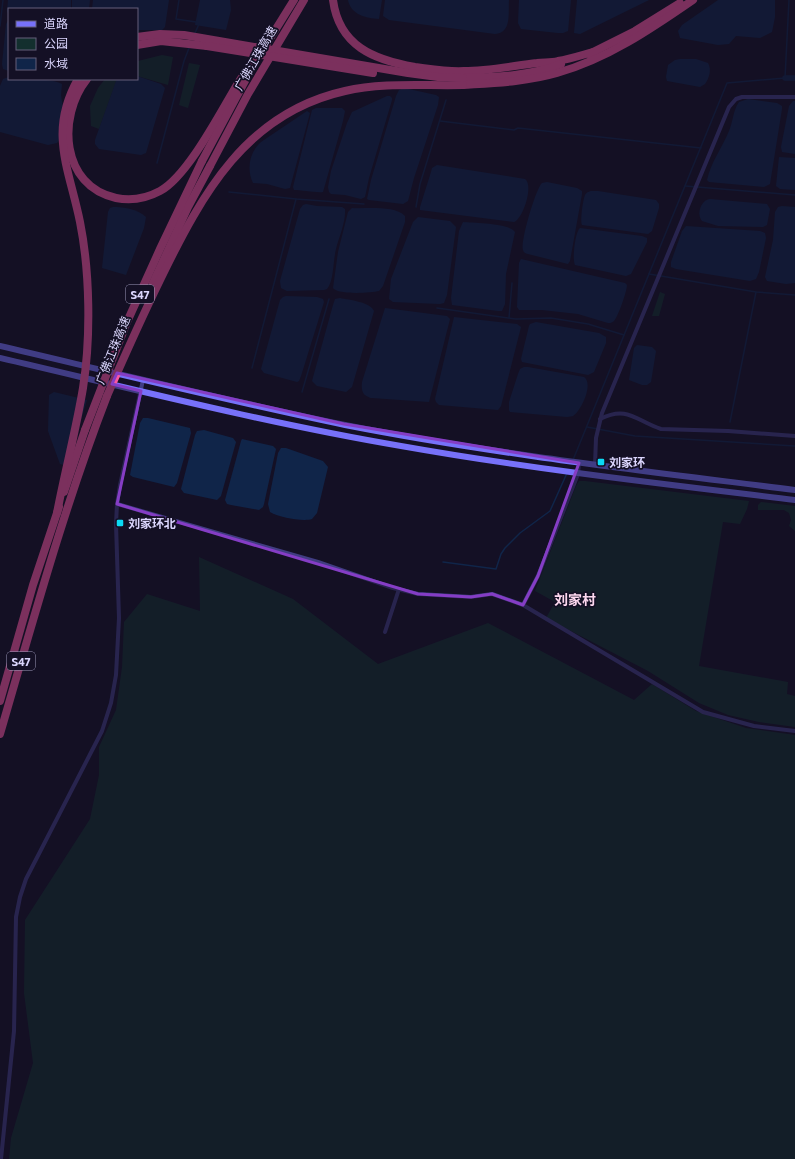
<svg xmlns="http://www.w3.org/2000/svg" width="795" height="1159" font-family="Commissioner,'Noto Sans SC',sans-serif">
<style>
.green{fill:#132f2e}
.water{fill:#102549}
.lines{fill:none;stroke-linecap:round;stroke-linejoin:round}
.stream{stroke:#102549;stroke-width:1.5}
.canal{stroke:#102549;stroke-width:5.5}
.street{stroke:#413d82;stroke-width:4}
.secondary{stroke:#7771f9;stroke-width:6}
.highway{stroke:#f857a2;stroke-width:8}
.highway-bridge{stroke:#f857a2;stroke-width:8}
.marked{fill:none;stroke:#853dc5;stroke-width:3;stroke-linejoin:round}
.poi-dot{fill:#0bdaf4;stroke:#141025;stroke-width:1.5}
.labels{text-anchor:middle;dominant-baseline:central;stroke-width:3.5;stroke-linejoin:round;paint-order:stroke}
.shield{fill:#141025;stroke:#9f9bbc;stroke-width:1}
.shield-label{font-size:11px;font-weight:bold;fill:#dbd6fd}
.street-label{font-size:12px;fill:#dbd6fd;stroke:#141025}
.poi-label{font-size:12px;font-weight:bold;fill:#dbd6fd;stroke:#141025;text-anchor:start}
.quarter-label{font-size:14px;font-weight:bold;fill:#fdd8ef;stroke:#141025}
</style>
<rect width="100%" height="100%" fill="#141025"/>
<g class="green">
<path d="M162,55L173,57L168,85L137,76V61H138Z"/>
<path d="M189,63L200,65L188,108L179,105Z"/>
<path d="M105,79H117L99,129L91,126L90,106L98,88Z"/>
<path d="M660,292L665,294L659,316H652Z"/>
<path d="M579,481H585L749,501L747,509L740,524L723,522L699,666L788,682L787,694L795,696V727L759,722L728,715L699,703L648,671L546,618L555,602L535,591L576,486Z"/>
<path d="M761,502L795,506V531L789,526L791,520L789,513L784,510H758V505Z"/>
<path d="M199,557L293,599L378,664L488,623L634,700L652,684L696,711L746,728L795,735V1159H9L11,1138L33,1063L24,993L25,920L90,819L99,775V747L116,710L122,667L124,622L147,594L200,611Z"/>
</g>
<g class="water">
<path d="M8,0H71V8L9,9V16L7,11Z"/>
<path d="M72,0H90L89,9H72Z"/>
<path d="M93,0H169L165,27L162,30H137V9H92Z"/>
<path d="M200,0H230L231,10L226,30L195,25Z"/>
<path d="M348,0H382L379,19C366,18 351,15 348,0Z"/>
<path d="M385,0H509C508,13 512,33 495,34L389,20L383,16Z"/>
<path d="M519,0H571L568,31L563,33H558L521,29L518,23Z"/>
<path d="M577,0H649L580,34L574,33Z"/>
<path d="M718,0H775V17L772,32L760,38L736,36L729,44L718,45L680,38L678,31L682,25Z"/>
<path d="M9,19V71L3,69L2,64L6,24Z"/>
<path d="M680,59H696L708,63C712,70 709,78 705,84L700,87L667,81L666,77L668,65L675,60Z"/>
<path d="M137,76L161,84L165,88L146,153L141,155L99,149L95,144V140L116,81L117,79H137Z"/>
<path d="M9,77V79C22,79 52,78 62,84L61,95L63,108L60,139L57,143L48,145L0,132V86L3,79Z"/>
<path d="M404,88L436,95L439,97L438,105L414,178L408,201L403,204L369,200L367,199L371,180L396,96L399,90Z"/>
<path d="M387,96H390L392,98V100L369,178L365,197L361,199L345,195L331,194L329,192L328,187L331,171L347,123L352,112Z"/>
<path d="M748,99L777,103L782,106V109L770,184L764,187L709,182L707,180C711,162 722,148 729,131C733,122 733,110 739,102Z"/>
<path d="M793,101H795V154L782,152L781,147L789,106Z"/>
<path d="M316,108H342L345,111L343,121L323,192C317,193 301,190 294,190L293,187L312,110Z"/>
<path d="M307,111L310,113L290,188L285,189L267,184L253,183C246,168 250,152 261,142Z"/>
<path d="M779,157L795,158V190L780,189L776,186Z"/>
<path d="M437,165L525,179C534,185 523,219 514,222L420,210V207L431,172L432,168Z"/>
<path d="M547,182L577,188L582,191V194L570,261L568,264L528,254C525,253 524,253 523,250C520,242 536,188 542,183Z"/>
<path d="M591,191H598L656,200L659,204V208L652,231L648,234L582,225C580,220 583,200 585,195C587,192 588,192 591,191Z"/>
<path d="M710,199L767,204L770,209L767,225L763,227L718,226L702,221C696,214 701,200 710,199Z"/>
<path d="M306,204L317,206L342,207L345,209C346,222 339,237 336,249C333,260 334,281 327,289L324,290L287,291L281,288L280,281L300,209L303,205Z"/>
<path d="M782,206L795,207V283L786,284L767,281L765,277L773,240L775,212L778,207Z"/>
<path d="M113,207C124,207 137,209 146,217L144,228L126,275L102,268L108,212L110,208Z"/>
<path d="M352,208C366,209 394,205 405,216V222L383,286L379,291C370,293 338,295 333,288L338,252L348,212Z"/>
<path d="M418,217L450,221L456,227L447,295L444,303L440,304L393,302L389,299L391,279L413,222Z"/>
<path d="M463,222C474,223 509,223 515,232L506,274L505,304L502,311H498L452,305L451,298L459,231Z"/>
<path d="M686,226L760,231L765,233L766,238L759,272L756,279L750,281L676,269L671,267V262L682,231Z"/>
<path d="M580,228L642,236L647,238V242L631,274L626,276L575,265C572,259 575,232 580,228Z"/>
<path d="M521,259L625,283L627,285C627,291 618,317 614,321C611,323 611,323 608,323L578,314L542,310H519L517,307L519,263Z"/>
<path d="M286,296L317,297L323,299L324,302L301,376L299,381L297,382L264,373L261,369L280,300L283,297Z"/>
<path d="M340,298C349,300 371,302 374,311L352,387L346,392L317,386L312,381L333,305L335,299Z"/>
<path d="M385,308L447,316L450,319L429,402L372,398C363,396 361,392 362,382Z"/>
<path d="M454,317L517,324L521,327L501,406L498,410L439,405L436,402L435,399Z"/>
<path d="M536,322L599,333L606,337V343L594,372L588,375L522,362L521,359L529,326L530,324Z"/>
<path d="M637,345L652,347L656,351L651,382L647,385H642L629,380L634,348Z"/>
<path d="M524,367H528L584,377C594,384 581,411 573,416C572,416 569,417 567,417L510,412L509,410V402L518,374L520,369Z"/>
<path d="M54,392L87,400L67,466L60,464L48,431L49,395Z"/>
<path d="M143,418H148L190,428L191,433L177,483L174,487L133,477L130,475L140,423Z"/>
<path d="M204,430L233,438L236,442L221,496L217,500L184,493L181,489L195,435L197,431Z"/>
<path d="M242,439L273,446L276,449L264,504L263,507L259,510L231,505L227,504L225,500L241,441Z"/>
<path d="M281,448H286L323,461L328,467L317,513L312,519C303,522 278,517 270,512L268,504L278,453Z"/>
</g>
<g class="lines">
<g class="stream">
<path d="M179,0L176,19L196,22"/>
<path d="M0,26L3,0"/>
<path d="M195,33L199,24"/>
<path d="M440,121L514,130L518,128L701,148"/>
<path d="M157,163L184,61L189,48"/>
<path d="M685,186L795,195"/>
<path d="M229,192L296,199L364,204"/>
<path d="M416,207L420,184L446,100"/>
<path d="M649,274L756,292L795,295"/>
<path d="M437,308L516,319L551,318L588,324L624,335"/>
<path d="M509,318L512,283"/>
<path d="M252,368L296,199"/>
<path d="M302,392L329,299"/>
<path d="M730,422L756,292"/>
<path d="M587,427L635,436L795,446"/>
<path d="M573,460L727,83L785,78L789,0"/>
<path d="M443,562L496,569L501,554L505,548L520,533L550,511L567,473"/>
</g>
<path class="canal" d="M785,78H795"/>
<g class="street">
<path d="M600,419C628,405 636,421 661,429L728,431L795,436"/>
<path d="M595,465L596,438L602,413L729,107L736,99L742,97H795"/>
<path d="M117,504L318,562L393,588L418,594L471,597L492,594L523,605L703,712L754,726L795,731"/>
<path d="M523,605L538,576L578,474L579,463"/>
<path d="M385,632L399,589"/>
<path d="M1,1159L14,1031L16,917L20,897L26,879L102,731L111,703L116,675L119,618L116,524L117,504L120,485L143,380"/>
</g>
<g class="secondary">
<path d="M0,346C115,373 229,401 345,425C493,454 645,471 795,490"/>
<path d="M0,358C133,389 266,423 401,446C531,469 663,484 795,500"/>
</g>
<g class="highway">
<path d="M333,0C339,46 374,60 415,67C431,69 448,72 464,71C488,71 512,66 537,63C544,62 551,63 558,61C570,59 582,55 593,52"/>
<path d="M137,45L161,41L207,46"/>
<path d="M261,53L294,0"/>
<path d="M589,54L635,31L680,3"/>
<path d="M463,78C496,77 530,76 561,64"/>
<path d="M87,79C57,117 61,186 116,198C131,201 147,198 160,191C188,176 221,111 238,83C245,72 254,62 262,52"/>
<path d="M463,85C494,83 526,82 557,73C607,59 651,29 693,0"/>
<path d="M202,161L246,79"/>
<path d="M210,166L248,94L304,0"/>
<path d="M64,492L85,430"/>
<path d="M0,701L33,585L59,507"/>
<path d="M0,734C33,621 64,507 107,396"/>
</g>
<g class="highway-bridge">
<path d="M137,37L160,34L184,35L408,73L438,77L463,78"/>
<path d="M207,46L373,73"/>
<path d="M153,283L188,207L210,166"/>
<path d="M107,396C124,357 142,317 161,278C202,194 246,113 345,91C382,82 425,86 463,85"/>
<path d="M85,430L127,322L160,249L202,161"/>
<path d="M57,513C65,471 76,430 83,388C91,338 90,272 80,222C69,168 48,132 78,79"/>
</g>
</g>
<path d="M0 0H795V1159H0ZM117,373L344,424L579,463L538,576L523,605L492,594L471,597L418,594L117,504L141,391L112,384Z" fill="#141025" fill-opacity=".55" fill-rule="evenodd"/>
<path class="marked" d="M117,373L344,424L579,463L538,576L523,605L492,594L471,597L418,594L117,504L141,391L112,384Z"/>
<g class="poi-dot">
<rect x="597" y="458" width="8" height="8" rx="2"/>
<rect x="116" y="519" width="8" height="8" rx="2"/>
</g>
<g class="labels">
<g class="shield">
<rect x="126" y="285" width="28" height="18" rx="3"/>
<rect x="7" y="652" width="28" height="18" rx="3"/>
</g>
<g class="shield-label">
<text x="140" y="294">S47</text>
<text x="21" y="661">S47</text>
</g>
<g class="street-label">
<text transform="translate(255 58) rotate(-60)">广佛江珠高速</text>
<text transform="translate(112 350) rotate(-68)">广佛江珠高速</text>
</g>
<g class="poi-label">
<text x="609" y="462">刘家环</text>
<text x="128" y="523">刘家环北</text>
</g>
<g class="quarter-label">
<text x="575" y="599">刘家村</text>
</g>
</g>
<rect x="8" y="8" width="130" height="72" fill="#141025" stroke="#645f7b"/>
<rect x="16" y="21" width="20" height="6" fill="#7771f9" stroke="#645f7b"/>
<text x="44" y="28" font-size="12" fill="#dbd6fd">道路</text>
<rect x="16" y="38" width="20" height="12" fill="#132f2e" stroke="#645f7b"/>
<text x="44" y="48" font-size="12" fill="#dbd6fd">公园</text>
<rect x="16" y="58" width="20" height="12" fill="#102549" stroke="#645f7b"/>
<text x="44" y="68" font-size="12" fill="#dbd6fd">水域</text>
</svg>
